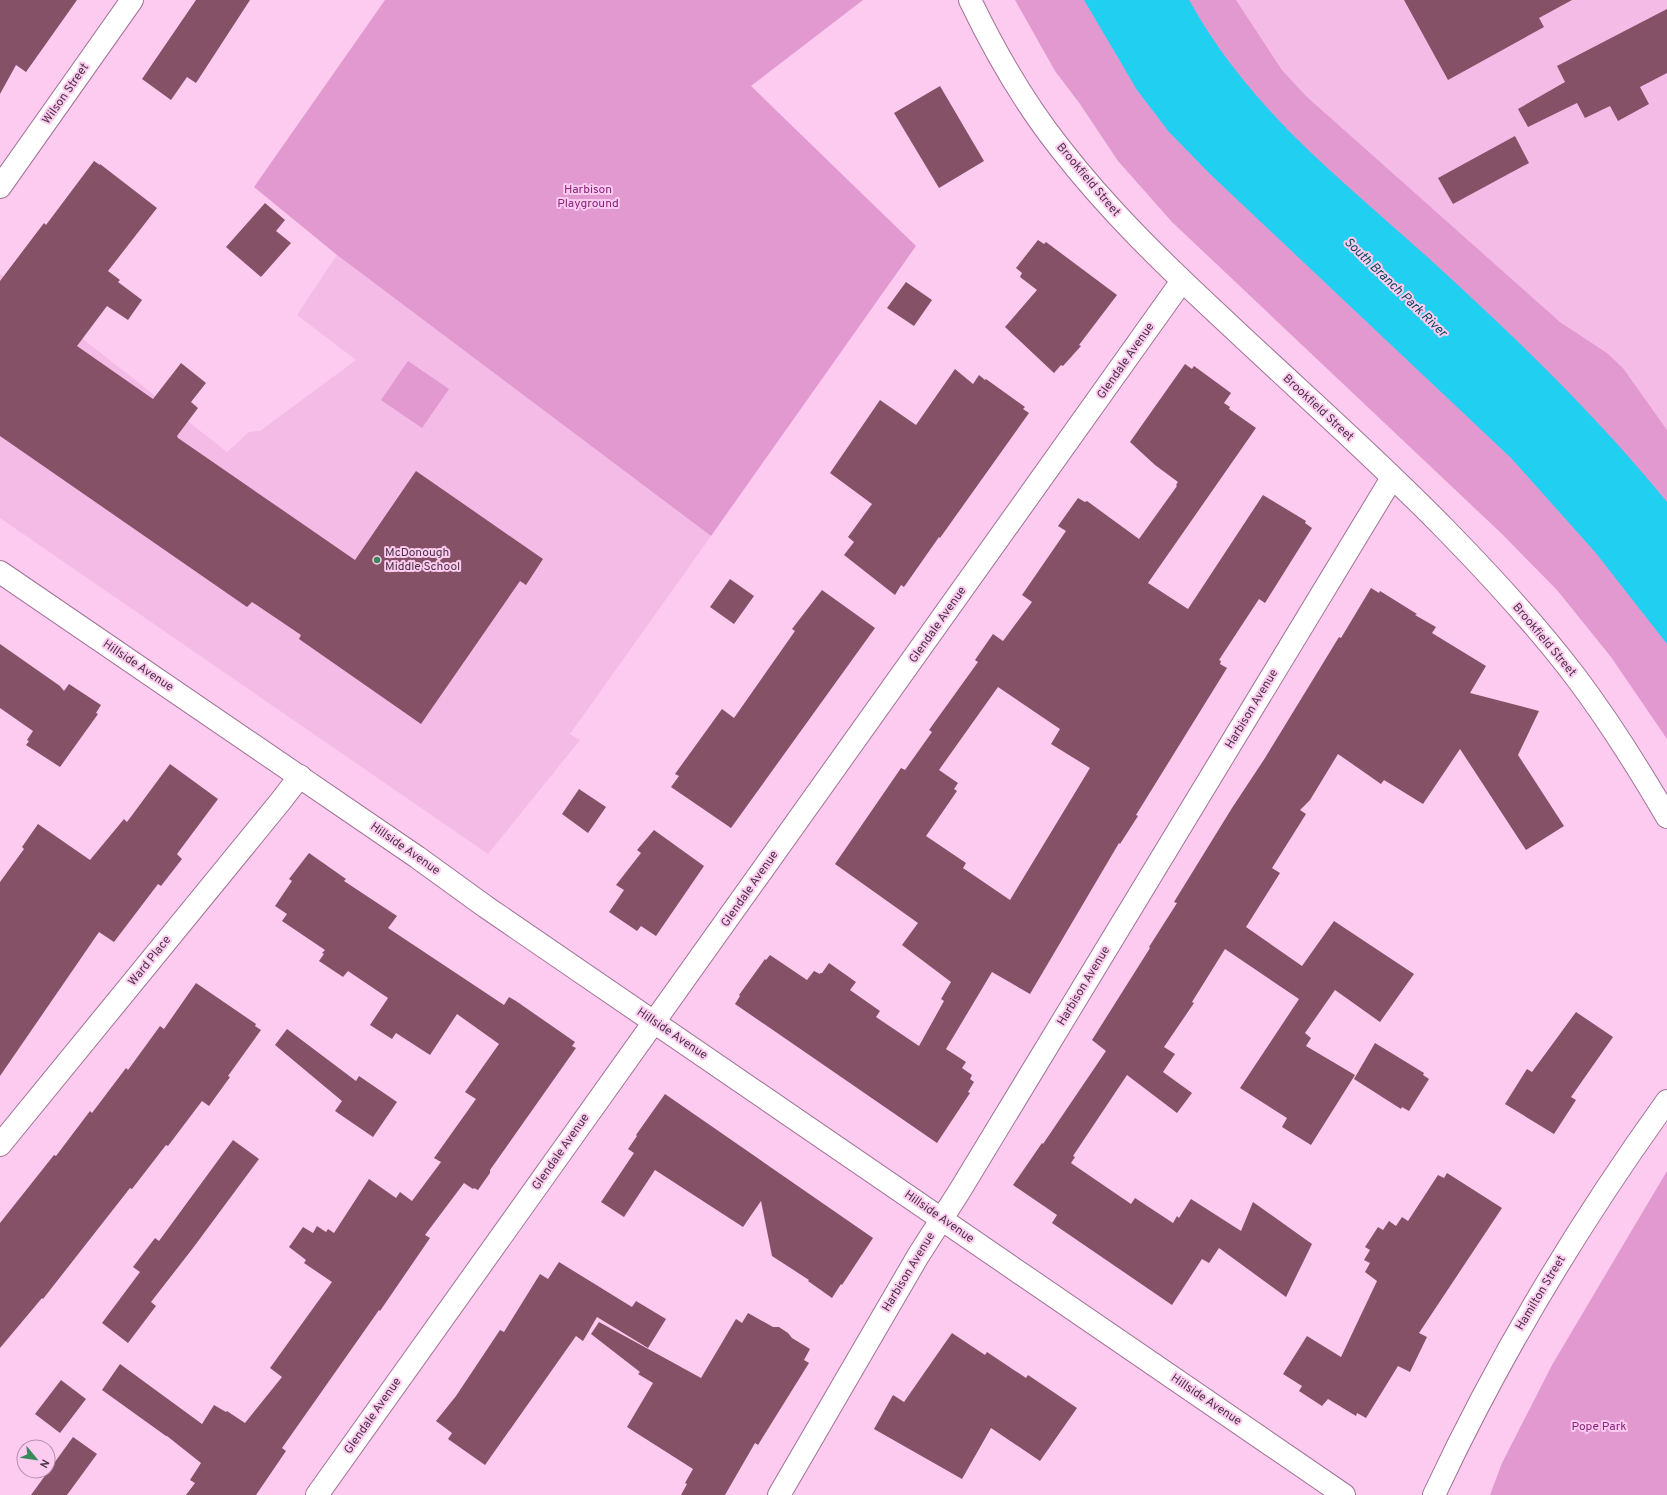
<svg xmlns="http://www.w3.org/2000/svg" width="1667" height="1495" font-family="Overpass,sans-serif">
<style>
.built{fill:#f3bbe6}
.green{fill:#e199d0}
.water{fill:#21d0f0}
.building{fill:#855166;fill-rule:evenodd}
.lines{fill:none;stroke-linecap:round;stroke-linejoin:round}
.street-casing{stroke:#a07396;stroke-width:24}
.secondary-casing{stroke:#a07396;stroke-width:24}
.street{stroke:#fff;stroke-width:22}
.secondary{stroke:#fff;stroke-width:22}
.poi-dot{fill:#39895a;stroke:#fdcbf0;stroke-width:1.5}
.labels{text-anchor:middle;dominant-baseline:central;stroke-width:4;stroke-linejoin:round;paint-order:stroke}
.street-label{font-size:12px;fill:#493544;stroke:#fdcbf0}
.park-label{font-size:12px;fill:#882479;stroke:#fdcbf0}
.poi-label{font-size:12px;fill:#493544;stroke:#fdcbf0;text-anchor:start}
.water-label{font-size:13px;font-style:italic;fill:#044b59;stroke:#fdcbf0}
</style>
<rect width="100%" height="100%" fill="#fdcbf0"/>
<g class="built">
<path d="M1236,0H1667V430L1623,368L1607,353L1560,322L1306,96L1282,70Z"/>
<path d="M337,255L711,536L570,734L580,740L488,854L0,518V274L227,452L249,432L260,431L356,360L297,315Z"/>
</g>
<g class="green">
<path d="M385,0H863L751,86L916,246L711,536L337,255L254,187Z"/>
<path d="M1015,0H1236L1282,70L1306,96L1560,322L1607,353L1623,368L1667,430V739L1611,657L1557,590L1502,534L1172,222L1118,161L1080,104L1055,71Z"/>
<path d="M408,361L449,389L422,428L381,400Z"/>
<path d="M1667,1171V1495H1490L1502,1463L1552,1365Z"/>
</g>
<path class="water" d="M1084,0H1189C1208,34 1230,65 1255,94C1309,157 1375,209 1435,264C1516,338 1598,417 1667,502V644L1595,552L1511,458L1210,174L1169,132L1137,90Z"/>
<g class="building">
<path d="M0,0H77L26,72L16,65L0,94Z"/>
<path d="M196,0H250L196,83L187,77L171,100L142,79Z"/>
<path d="M1404,0H1572L1539,18L1544,27L1448,80Z"/>
<path d="M1667,9V73L1640,87L1649,104L1618,121L1610,106L1585,118L1577,103L1528,127L1518,109L1565,82L1557,66Z"/>
<path d="M940,86L984,161L939,188L894,113Z"/>
<path d="M1515,136L1529,163L1453,204L1438,178Z"/>
<path d="M94,161L100,165V164L157,208L108,271L120,280L118,282L142,300L128,320L107,306L77,346L153,399L181,363L206,383L191,402L198,408L177,436L178,438L355,560L416,471L543,559L526,585L520,581L421,724L299,639L301,635L252,602L247,607L0,436V281L44,223L46,225Z"/>
<path d="M265,203L285,220L276,231L291,243L261,277L226,247Z"/>
<path d="M1038,240L1044,244L1046,242L1117,295L1079,345L1081,346L1063,366L1061,365L1054,373L1005,327L1037,290L1020,277L1022,273L1016,268Z"/>
<path d="M906,282L932,300L914,326L887,308Z"/>
<path d="M1185,364L1192,369L1194,366L1231,393L1224,403L1230,407L1229,409L1256,428L1148,583L1188,609L1263,495L1306,521L1305,523L1312,528L1265,603L1259,599L1219,660L1221,661L1220,664L1227,668L1136,815L1138,816L1120,844L1119,843L1030,994L992,972L946,1049L966,1062L962,1068L972,1075L970,1079L974,1082L968,1092L970,1093L937,1143L735,1004L740,996L739,995L765,959L766,960L770,955L807,980L814,971L820,974V973H822L829,963L856,982L850,990L880,1011L876,1017L919,1046L944,1001L941,999L951,982L902,945L918,923L835,864L901,768L905,770L932,732L929,730L978,662L975,660L993,634L1003,641L1032,602L1022,595L1066,531L1058,526L1078,498L1085,502L1087,501L1139,539L1177,486L1176,485L1178,482L1155,465L1130,442ZM998,687L1060,729L1051,744L1090,768L1010,900L963,868L966,863L926,836L957,791L954,789L958,783L939,770Z"/>
<path d="M955,369L973,384L979,375L985,380L986,379L1025,407L1023,409L1029,413L940,538L939,537L904,587L901,585L895,595L844,555L854,542L848,537L872,504L830,473L880,400L916,425Z"/>
<path d="M730,579L754,596L734,624L710,607Z"/>
<path d="M1371,588L1379,593L1380,591L1417,614L1415,615L1436,627L1432,633L1486,666L1470,693L1539,711L1518,755L1564,826L1526,850L1460,749L1423,804L1384,780L1381,784L1338,754L1310,800L1300,810L1306,814L1272,868L1280,873L1246,927L1302,966L1334,921L1414,974L1380,1022L1335,990L1305,1033L1311,1038L1306,1046L1355,1075L1311,1145L1282,1127L1287,1118L1240,1088L1299,999L1225,949L1192,1002L1194,1003L1164,1047L1175,1054L1163,1072L1192,1093L1177,1113L1127,1075L1073,1156L1075,1157L1071,1163L1131,1204L1135,1198L1173,1223L1177,1216L1179,1218L1191,1199L1241,1231L1253,1202L1312,1244L1286,1297L1219,1248L1209,1263L1202,1259L1172,1305L1052,1223L1057,1215L1013,1185L1042,1143L1043,1144L1106,1051L1092,1040L1150,948L1149,947L1177,903L1174,902L1232,808L1265,758L1339,637L1341,638Z"/>
<path d="M822,590L875,628L731,828L671,787L679,776L675,774L722,709L734,718L795,631L792,629Z"/>
<path d="M0,644L60,686L64,691L69,684L101,705L96,713L98,714L60,767L26,745L29,741L27,740L33,731L0,708Z"/>
<path d="M170,764L218,799L177,854L182,859L161,886L158,884L114,942L99,932L0,1076V882L24,849L22,847L38,824L90,860L124,819L127,822Z"/>
<path d="M579,789L606,807L588,833L562,814Z"/>
<path d="M654,830L704,866L656,936L641,926L637,931L609,912L624,890L616,885L641,853L637,850Z"/>
<path d="M309,853L346,879L344,881L397,916L388,928L504,1005L509,997L516,1001L575,1042L572,1046L576,1048L490,1170V1173L478,1190L474,1188L473,1189L464,1183L425,1235L430,1238L380,1311L379,1310L282,1448L286,1451L256,1495H186L195,1483L190,1480L201,1463L167,1436H166L102,1390L120,1364L202,1424L214,1405L226,1412L227,1411L245,1423L282,1377L270,1368L332,1282L304,1263L306,1260L289,1247L303,1227L313,1233L317,1226L326,1232L328,1229L334,1233L369,1179L396,1198L400,1192L412,1201L441,1162L434,1158L476,1099L465,1092L499,1044L457,1014L430,1055L396,1033L392,1039L370,1025L388,998L348,971L343,977L319,961L324,954L322,953L325,950L282,921L287,914L275,906L292,881L289,879Z"/>
<path d="M196,983L256,1024L255,1026L261,1030L228,1076L230,1077L209,1106L202,1101L168,1146L166,1145L132,1189L130,1188L43,1299L42,1298L0,1348V1223L54,1155L56,1156L90,1111L92,1113L126,1068L128,1070L160,1026L164,1029Z"/>
<path d="M1576,1012L1613,1037L1571,1097L1576,1100L1554,1134L1505,1104L1527,1069L1532,1072Z"/>
<path d="M287,1029L356,1081L359,1076L397,1102L373,1137L335,1111L342,1101L275,1045Z"/>
<path d="M1375,1043L1424,1073L1423,1075L1429,1079L1409,1111L1402,1107L1401,1109L1354,1079Z"/>
<path d="M665,1094L873,1238L842,1285L841,1284L832,1298L808,1281L809,1280L772,1256L761,1201L743,1227L655,1170L624,1217L601,1202L634,1153L628,1149L637,1136L636,1135Z"/>
<path d="M233,1140L259,1159L193,1248L151,1302L156,1306L128,1343L102,1323L140,1272L133,1267L155,1238L159,1241Z"/>
<path d="M1447,1173L1502,1208L1419,1333L1427,1337L1410,1372L1398,1366L1366,1418L1357,1413L1356,1416L1328,1399L1322,1406L1299,1391L1302,1386L1283,1374L1307,1336L1341,1357L1377,1281L1365,1272L1370,1263L1364,1260L1370,1250L1365,1247L1378,1227L1383,1230L1389,1221L1396,1226L1402,1217L1408,1221L1438,1175L1444,1178Z"/>
<path d="M559,1262L632,1307L636,1301L666,1319L648,1348L597,1317L583,1341L576,1336L485,1465L448,1439L452,1433L436,1421L456,1396L500,1330L504,1332L540,1274L548,1279Z"/>
<path d="M748,1313L773,1327H779L788,1333L792,1338L810,1349L804,1360L809,1363L758,1445L755,1443L725,1495H681L687,1484L685,1483L693,1469L627,1427L653,1383L638,1374L640,1372L591,1334L599,1322L701,1378L736,1319L742,1323Z"/>
<path d="M952,1333L985,1355L987,1352L1026,1378L1028,1375L1077,1408L1040,1461L991,1428L962,1479L874,1429L893,1395L904,1402Z"/>
<path d="M61,1380L86,1399L60,1433L35,1414Z"/>
<path d="M73,1437L97,1454L67,1495H31Z"/>
</g>
<g class="lines">
<defs>
<g id="street">
<path d="M0,187L132,0"/>
<path d="M0,1145L280,802L300,776"/>
<path d="M317,1495L1182,281"/>
<path d="M779,1495L918,1256L959,1192L1392,478"/>
</g>
<g id="secondary">
<path d="M970,0C994,50 1026,105 1060,148C1108,210 1164,264 1221,317C1296,388 1374,456 1446,530C1491,576 1536,625 1575,676C1609,721 1639,769 1667,817"/>
<path d="M0,572L417,857L486,907L1344,1495"/>
<path d="M1434,1495C1499,1356 1577,1226 1667,1101"/>
</g>
</defs>
<use href="#street" class="street-casing"/>
<use href="#secondary" class="secondary-casing"/>
<use href="#street" class="street"/>
<use href="#secondary" class="secondary"/>
</g>
<circle class="poi-dot" cx="377" cy="560" r="4"/>
<g class="labels">
<g class="street-label">
<text transform="translate(66 94) rotate(-55)">Wilson Street</text>
<text transform="translate(1088 180) rotate(50)">Brookfield Street</text>
<text transform="translate(1126 361) rotate(-55)">Glendale Avenue</text>
<text transform="translate(1318 408) rotate(43)">Brookfield Street</text>
<text transform="translate(938 625) rotate(-55)">Glendale Avenue</text>
<text transform="translate(1544 640) rotate(50)">Brookfield Street</text>
<text transform="translate(138 666) rotate(34)">Hillside Avenue</text>
<text transform="translate(1252 709) rotate(-59)">Harbison Avenue</text>
<text transform="translate(405 849) rotate(35)">Hillside Avenue</text>
<text transform="translate(750 889) rotate(-55)">Glendale Avenue</text>
<text transform="translate(150 961) rotate(-51)">Ward Place</text>
<text transform="translate(1084 986) rotate(-59)">Harbison Avenue</text>
<text transform="translate(672 1034) rotate(34)">Hillside Avenue</text>
<text transform="translate(561 1152) rotate(-55)">Glendale Avenue</text>
<text transform="translate(939 1217) rotate(35)">Hillside Avenue</text>
<text transform="translate(909 1272) rotate(-59)">Harbison Avenue</text>
<text transform="translate(1541 1293) rotate(-59)">Hamilton Street</text>
<text transform="translate(1206 1400) rotate(34)">Hillside Avenue</text>
<text transform="translate(373 1416) rotate(-55)">Glendale Avenue</text>
</g>
<g class="park-label">
<text x="588" y="190">Harbison<tspan x="588" dy="14">Playground</tspan></text>
<text x="1599" y="1427">Pope Park</text>
</g>
<g class="poi-label">
<text x="385" y="553">McDonough<tspan x="385" dy="14">Middle School</tspan></text>
</g>
<g class="water-label">
<text transform="translate(1395 288) rotate(44)">South Branch Park River</text>
</g>
</g>
<g transform="translate(36 1459) rotate(119)"><circle r="19" fill="#fdcbf0" stroke="#b58fab"/>
<path d="M0-3L7 15L0 10L-7 15Z" fill="#39895a"/>
<text y="-6" font-size="11" font-weight="bold" text-anchor="middle" fill="#493544">N</text>
</g>
</svg>
